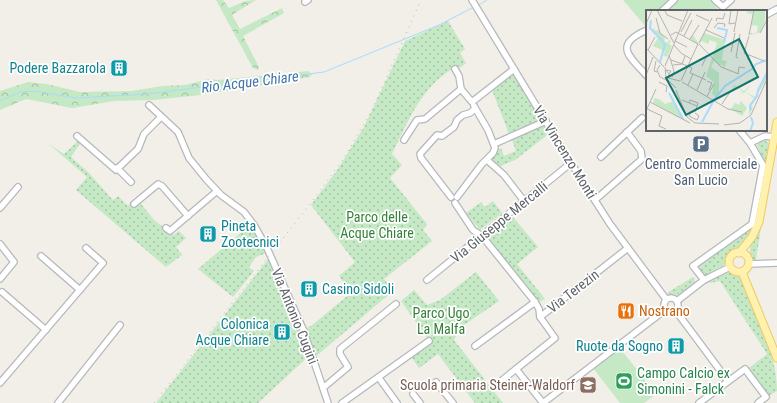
<svg xmlns="http://www.w3.org/2000/svg" width="777" height="403" font-family="'Roboto Condensed',sans-serif">
<style>
.green{fill:url(#green-dots)}
.forest{fill:url(#forest-crowns)}
.pitch{fill:#c5e8c5}
.lines{fill:none;stroke-linecap:round;stroke-linejoin:round}
.stream{stroke:#aadaff;stroke-width:1}
.minor-casing{stroke:#b5b8bc;stroke-width:8}
.major-casing{stroke:#f2c960;stroke-width:9}
.minor{stroke:#fff;stroke-width:5.5}
.major{stroke:#fff2af;stroke-width:7}
.rail{stroke:#b6b7b8;stroke-width:1;stroke-dasharray:1 5;stroke-linecap:butt}
.labels{text-anchor:middle;dominant-baseline:central;stroke-width:3.5;stroke-linejoin:round;paint-order:stroke}
.culture-label{font-size:14px;fill:#0d838f;stroke:#fff;text-anchor:end}
.street-label{font-size:14px;fill:#5f6368;stroke:#fff}
.service-label{font-size:14px;fill:#4e5e75;stroke:#fff}
.park-label{font-size:14px;fill:#348238;stroke:#fff}
.food-label{font-size:14px;fill:#c56008;stroke:#fff;text-anchor:start}
.leisure-label{font-size:14px;fill:#27864d;stroke:#fff;text-anchor:start}
.education-label{font-size:14px;fill:#785e54;stroke:#fff;text-anchor:end}
.water-label{font-size:15px;font-style:italic;fill:#4174aa;stroke:#fff}
.inset-river{fill:none;stroke:#aadaff;stroke-width:2}
.inset-road{fill:none;stroke:#b3b3b1;stroke-width:1}
.view{fill:#0f766e;fill-opacity:0.15;stroke:#0f766e;stroke-width:2}
.inset-edge{fill:none;stroke:#5f6368;stroke-width:2}
</style>
<defs>
<pattern id="green-dots" width="8" height="8" patternUnits="userSpaceOnUse"><rect width="8" height="8" fill="#c5e8c5"/><path d="M2 2h.1M6 6h.1" fill="none" stroke="#a3c0a4" stroke-width="1.8" stroke-linecap="round"/></pattern>
<pattern id="forest-crowns" width="20" height="18" patternUnits="userSpaceOnUse"><rect width="20" height="18" fill="#c5e8c5"/><path d="M2 6a3 3 0 1 1 6 0M12 15a3 3 0 1 1 6 0" fill="none" stroke="#a3c0a4"/></pattern>
</defs>
<rect width="100%" height="100%" fill="#f1efe8"/>
<g class="green">
<path d="M448,21L465,49L460,53L466,63L460,68L458,66C423,83 408,121 392,154L402,165L390,178L427,224L423,230L432,241L384,279L393,291L314,358L303,329L311,326L351,293L339,276L355,262L311,205L338,169L364,127L405,41Z"/>
<path d="M512,72L542,120L509,134L492,90Z"/>
<path d="M545,124L550,133L515,160L498,167L492,160L496,151L501,148L504,156L516,151L512,140Z"/>
<path d="M80,139L82,141L71,157L89,173L111,198L113,200L118,196L128,206L138,196L143,201L141,204L154,220L174,235L179,231L186,238L176,247L182,255L166,267L76,190L87,177L49,144L64,154Z"/>
<path d="M763,139L770,144L758,216L753,231L738,249L728,256L725,264L705,276L698,267L751,227L755,219L765,163L757,145Z"/>
<path d="M493,201L502,213L480,230L466,213L481,202L485,207Z"/>
<path d="M513,217L538,247L517,264L545,299L539,302L488,238Z"/>
<path d="M762,221L756,260V263C742,252 756,234 762,221Z"/>
<path d="M251,224L266,253L256,257L249,267L254,271L233,297L198,269Z"/>
<path d="M269,258L309,354H311L258,403H156Z"/>
<path d="M476,272L499,301L461,327L454,340L503,403H475L438,354L419,368L412,358L430,342L401,301L414,290L427,305L440,300Z"/>
<path d="M728,272L738,275L742,280C756,313 777,355 777,391L768,396L749,368L767,354L720,281L704,284Z"/>
<path d="M693,277L695,281L694,285C685,292 679,297 667,293Z"/>
</g>
<g class="forest">
<path d="M216,0H223L229,8L245,1L256,0L232,15L240,29L282,8L284,13L243,36L259,67L258,70L253,68Z"/>
<path d="M308,71L312,74L310,77L201,95L153,100L114,101L72,108L26,99L0,110V91L28,82L47,84L80,92L131,91L163,86L185,85L209,79L218,80Z"/>
</g>
<g class="pitch">
<path d="M623,0H711L719,11H647V28Z"/>
<path d="M619,347L656,394L644,403H620L593,368Z"/>
</g>
<g class="lines">
<g class="stream">
<path d="M477,6L487,0"/>
<path d="M0,101L20,92L34,91L76,98L147,94L324,72L439,25L474,7"/>
</g>
<defs>
<g id="minor">
<path d="M472,0L571,163L610,224L666,299"/>
<path d="M715,0L723,7L731,0"/>
<path d="M305,2L308,0"/>
<path d="M662,11L674,0"/>
<path d="M766,15L777,9"/>
<path d="M647,30C612,45 630,57 647,76"/>
<path d="M455,69L459,76L461,89"/>
<path d="M149,105L178,132L189,158L206,179L221,195L244,212L254,225L267,248L303,329L328,403"/>
<path d="M739,130L750,143"/>
<path d="M77,136L116,170L138,149L144,134L161,117"/>
<path d="M404,140L417,120L425,119L461,89L472,102L514,69"/>
<path d="M494,144L546,121"/>
<path d="M601,157L642,118"/>
<path d="M487,160L504,175L524,201"/>
<path d="M117,168L131,182"/>
<path d="M451,197L421,158L420,154L437,135L442,136L454,127L457,120L463,115L470,113L475,109"/>
<path d="M457,197L482,164L493,153L495,148L488,130L474,106"/>
<path d="M595,200L642,159L641,151L627,132"/>
<path d="M455,203L473,230L482,236L535,302L539,309L540,317"/>
<path d="M134,204L158,184L162,186L188,216"/>
<path d="M0,208L18,187"/>
<path d="M166,228L170,231L217,191"/>
<path d="M0,244L14,262L0,279"/>
<path d="M41,256L80,290"/>
<path d="M749,264L777,263"/>
<path d="M427,280L571,163"/>
<path d="M704,280L693,266L752,224L763,165L750,143L765,136L773,137"/>
<path d="M2,292L46,330"/>
<circle cx="671" cy="305" r="7"/>
<path d="M677,301L704,280L730,267"/>
<path d="M676,311L728,381"/>
<path d="M475,346L535,302"/>
<path d="M379,378L397,403"/>
<path d="M436,382L453,403"/>
<path d="M0,383L103,263L86,248"/>
<path d="M495,386L516,369"/>
<path d="M323,388L348,367L340,354V349L396,304"/>
<path d="M413,394L420,403"/>
<path d="M58,403L120,325"/>
<path d="M342,403L429,341"/>
<path d="M543,403L516,369L555,338L540,317L628,248"/>
<path d="M543,403L665,310"/>
<path d="M699,403L745,369L766,397L758,403"/>
</g>
<g id="major">
<circle cx="739" cy="262" r="10"/>
<path d="M739,253L752,237L759,222L777,122"/>
<path d="M742,272L777,358"/>
</g>
</defs>
<use href="#minor" class="minor-casing"/>
<use href="#major" class="major-casing"/>
<use href="#minor" class="minor"/>
<use href="#major" class="major"/>
<path class="rail" d="M154,403L310,204L344,158L371,112L421,0"/>
</g>
<defs>
<symbol id="building-square" viewBox="-11 -11 22 22"><rect x="-9" y="-9" width="18" height="18" rx="4" fill="#0f9aa8" stroke="#fff"/><path d="M-4-6H4V6H1V3H-1V6H-4ZM-2.5-4.3h1.7v1.8h-1.7ZM.8-4.3h1.7v1.8H.8ZM-2.5-1h1.7V.8h-1.7ZM.8-1h1.7V.8H.8Z" fill="#fff"/></symbol>
<symbol id="parking-square" viewBox="-11 -11 22 22"><rect x="-9" y="-9" width="18" height="18" rx="4" fill="#5c6f8a" stroke="#fff"/><path d="M-3.5-5.5H1a3.5 3.5 0 0 1 0 7H-1V5.5H-3.5ZM-1-3.4V-.6H.8a1.4 1.4 0 0 0 0-2.8Z" fill="#fff"/></symbol>
<symbol id="restaurant-square" viewBox="-11 -11 22 22"><rect x="-9" y="-9" width="18" height="18" rx="4" fill="#e8710a" stroke="#fff"/><path d="M-5-6h1v4h1v-4h1v4h1v-4h1v5L-1.5 .5V6h-2V.5L-5-1ZM5-6V6H3V1.5H1.5Q1.5-4 5-6Z" fill="#fff"/></symbol>
<symbol id="stadium-square" viewBox="-11 -11 22 22"><rect x="-9" y="-9" width="18" height="18" rx="4" fill="#2e9e5b" stroke="#fff"/><path d="M0-5a6.5 5 0 1 0 0 10a6.5 5 0 1 0 0-10ZM-3.5-1.8h7v3.6h-7Z" fill="#fff"/></symbol>
<symbol id="school-square" viewBox="-11 -11 22 22"><rect x="-9" y="-9" width="18" height="18" rx="4" fill="#8d6e63" stroke="#fff"/><path d="M0-5L7-2L0 1L-7-2ZM-4 1L0 2.5L4 1V4Q0 6-4 4Z" fill="#fff"/></symbol>
</defs>
<g fill-rule="evenodd">
<use href="#building-square" x="109" y="58" width="20" height="20"/>
<use href="#parking-square" x="691" y="134" width="20" height="20"/>
<use href="#building-square" x="198" y="224" width="20" height="20"/>
<use href="#building-square" x="299" y="279" width="20" height="20"/>
<use href="#restaurant-square" x="616" y="301" width="20" height="20"/>
<use href="#building-square" x="272" y="322" width="20" height="20"/>
<use href="#building-square" x="666" y="336" width="20" height="20"/>
<use href="#stadium-square" x="614" y="371" width="20" height="20"/>
<use href="#school-square" x="578" y="375" width="20" height="20"/>
</g>
<g class="labels">
<g class="culture-label">
<text x="106" y="68">Podere Bazzarola</text>
<text x="221" y="226" text-anchor="start">Pineta<tspan x="221" dy="16">Zootecnici</tspan></text>
<text x="322" y="289" text-anchor="start">Casino Sidoli</text>
<text x="269" y="324">Colonica<tspan x="269" dy="16">Acque Chiare</tspan></text>
<text x="663" y="346">Ruote da Sogno</text>
</g>
<g class="street-label">
<text transform="translate(565 152) rotate(58)">Via Vincenzo Monti</text>
<text transform="translate(499 222) rotate(-39)">Via Giuseppe Mercalli</text>
<text transform="translate(573 291) rotate(-38)">Via Terezin</text>
<text transform="translate(295 316) rotate(68)">Via Antonio Cugini</text>
</g>
<g class="service-label">
<text x="701" y="164">Centro Commerciale<tspan x="701" dy="16">San Lucio</tspan></text>
</g>
<g class="park-label">
<text x="377" y="217">Parco delle<tspan x="377" dy="16">Acque Chiare</tspan></text>
<text x="441" y="313">Parco Ugo<tspan x="441" dy="16">La Malfa</tspan></text>
</g>
<g class="food-label">
<text x="639" y="311">Nostrano</text>
</g>
<g class="leisure-label">
<text x="637" y="373">Campo Calcio ex<tspan x="637" dy="16">Simonini - Falck</tspan></text>
</g>
<g class="education-label">
<text x="575" y="385">Scuola primaria Steiner-Waldorf</text>
</g>
<g class="water-label">
<text transform="translate(250 82) rotate(-7)">Rio Acque Chiare</text>
</g>
</g>
<g transform="translate(646 10)">
<rect width="121" height="121" fill="#f1efe8"/>
<path d="M102,0H119V11L115,22L105,25L104,24L105,22L107,24L111,22L112,16L105,15L107,4L101,3ZM8,17L9,21L12,20L19,28L18,31L21,33L26,27L23,34L26,36L21,47L17,45L19,41L7,36L12,28L7,22ZM58,23L79,30L76,50L81,51L78,58L76,54L75,56L68,51L65,57L73,63V83L70,87L66,84L68,72L60,66L71,33L64,30L62,34L56,31L52,35L44,29L47,25L53,34ZM6,88L13,89L19,94L28,91L38,109L44,111L36,109L7,93L8,89Z" fill="#c5e8c5"/>
<path d="M121,61V68L105,96L107,98L103,105V95L108,88L99,82L97,84V81L93,86L96,81L91,77L88,81L89,76L86,80L88,75L85,73L98,81L105,75L99,82L109,87ZM95,91L101,98L96,106L85,99L89,93L93,95Z" fill="#c5e8c5"/>
<path class="inset-river" d="M5,10L4,18L19,34L14,52M71,18L81,20L78,33M23,83L37,109M105,100L104,96L111,86L112,80L121,63M56,112L68,90L79,76L106,59L110,54L121,50M104,121L107,113L105,107"/>
<path class="inset-road" d="M11,0L28,33M85,0L83,14L89,13M19,1L21,5L36,11M50,5L63,11M10,8L14,23L22,29M70,11L71,8L77,9L79,3M0,14L6,0M68,18L72,13L79,14L78,17M60,20L78,28M35,22L45,3M88,22L92,0M114,23L121,10M25,25L30,22L52,34M103,25L108,0M38,26L46,10M30,29L29,31L41,37M44,29L53,15M53,33L66,8M53,34L75,57L93,64M28,35L35,43L45,49M0,38L18,57M2,40L9,27M85,42L89,23M23,45L28,61L26,67M103,45L118,51M92,48L90,47L94,24M25,50L42,56M102,50L103,45L98,43L103,26M10,51L8,61L11,62M14,55L11,60L14,67L22,71M27,55L36,54L39,46M19,56L42,0M56,56L61,45M19,57L20,68L30,78M23,64L25,61L20,60L23,64L22,68L34,71M47,64L60,70M92,64L93,57L99,58M0,65L7,47M35,71L52,34M61,71L66,73L63,80M13,72L21,76L20,82M36,72L82,99L96,102M42,75L47,64L44,63L46,58L42,56M30,80L41,107L49,113L73,114M51,80L59,62M61,86L68,74M36,90L51,96L49,102M4,92L44,113M43,93L44,90L52,93L51,96M76,94L84,82M1,99L16,106L13,116L20,119M0,101L10,79M48,102H45L43,106L51,110L53,106L49,103M78,115L94,113L105,105L121,69"/>
<path class="view" d="M93,29L112,67L40,105L20,68Z"/>
<rect width="121" height="121" class="inset-edge"/>
</g>
</svg>
